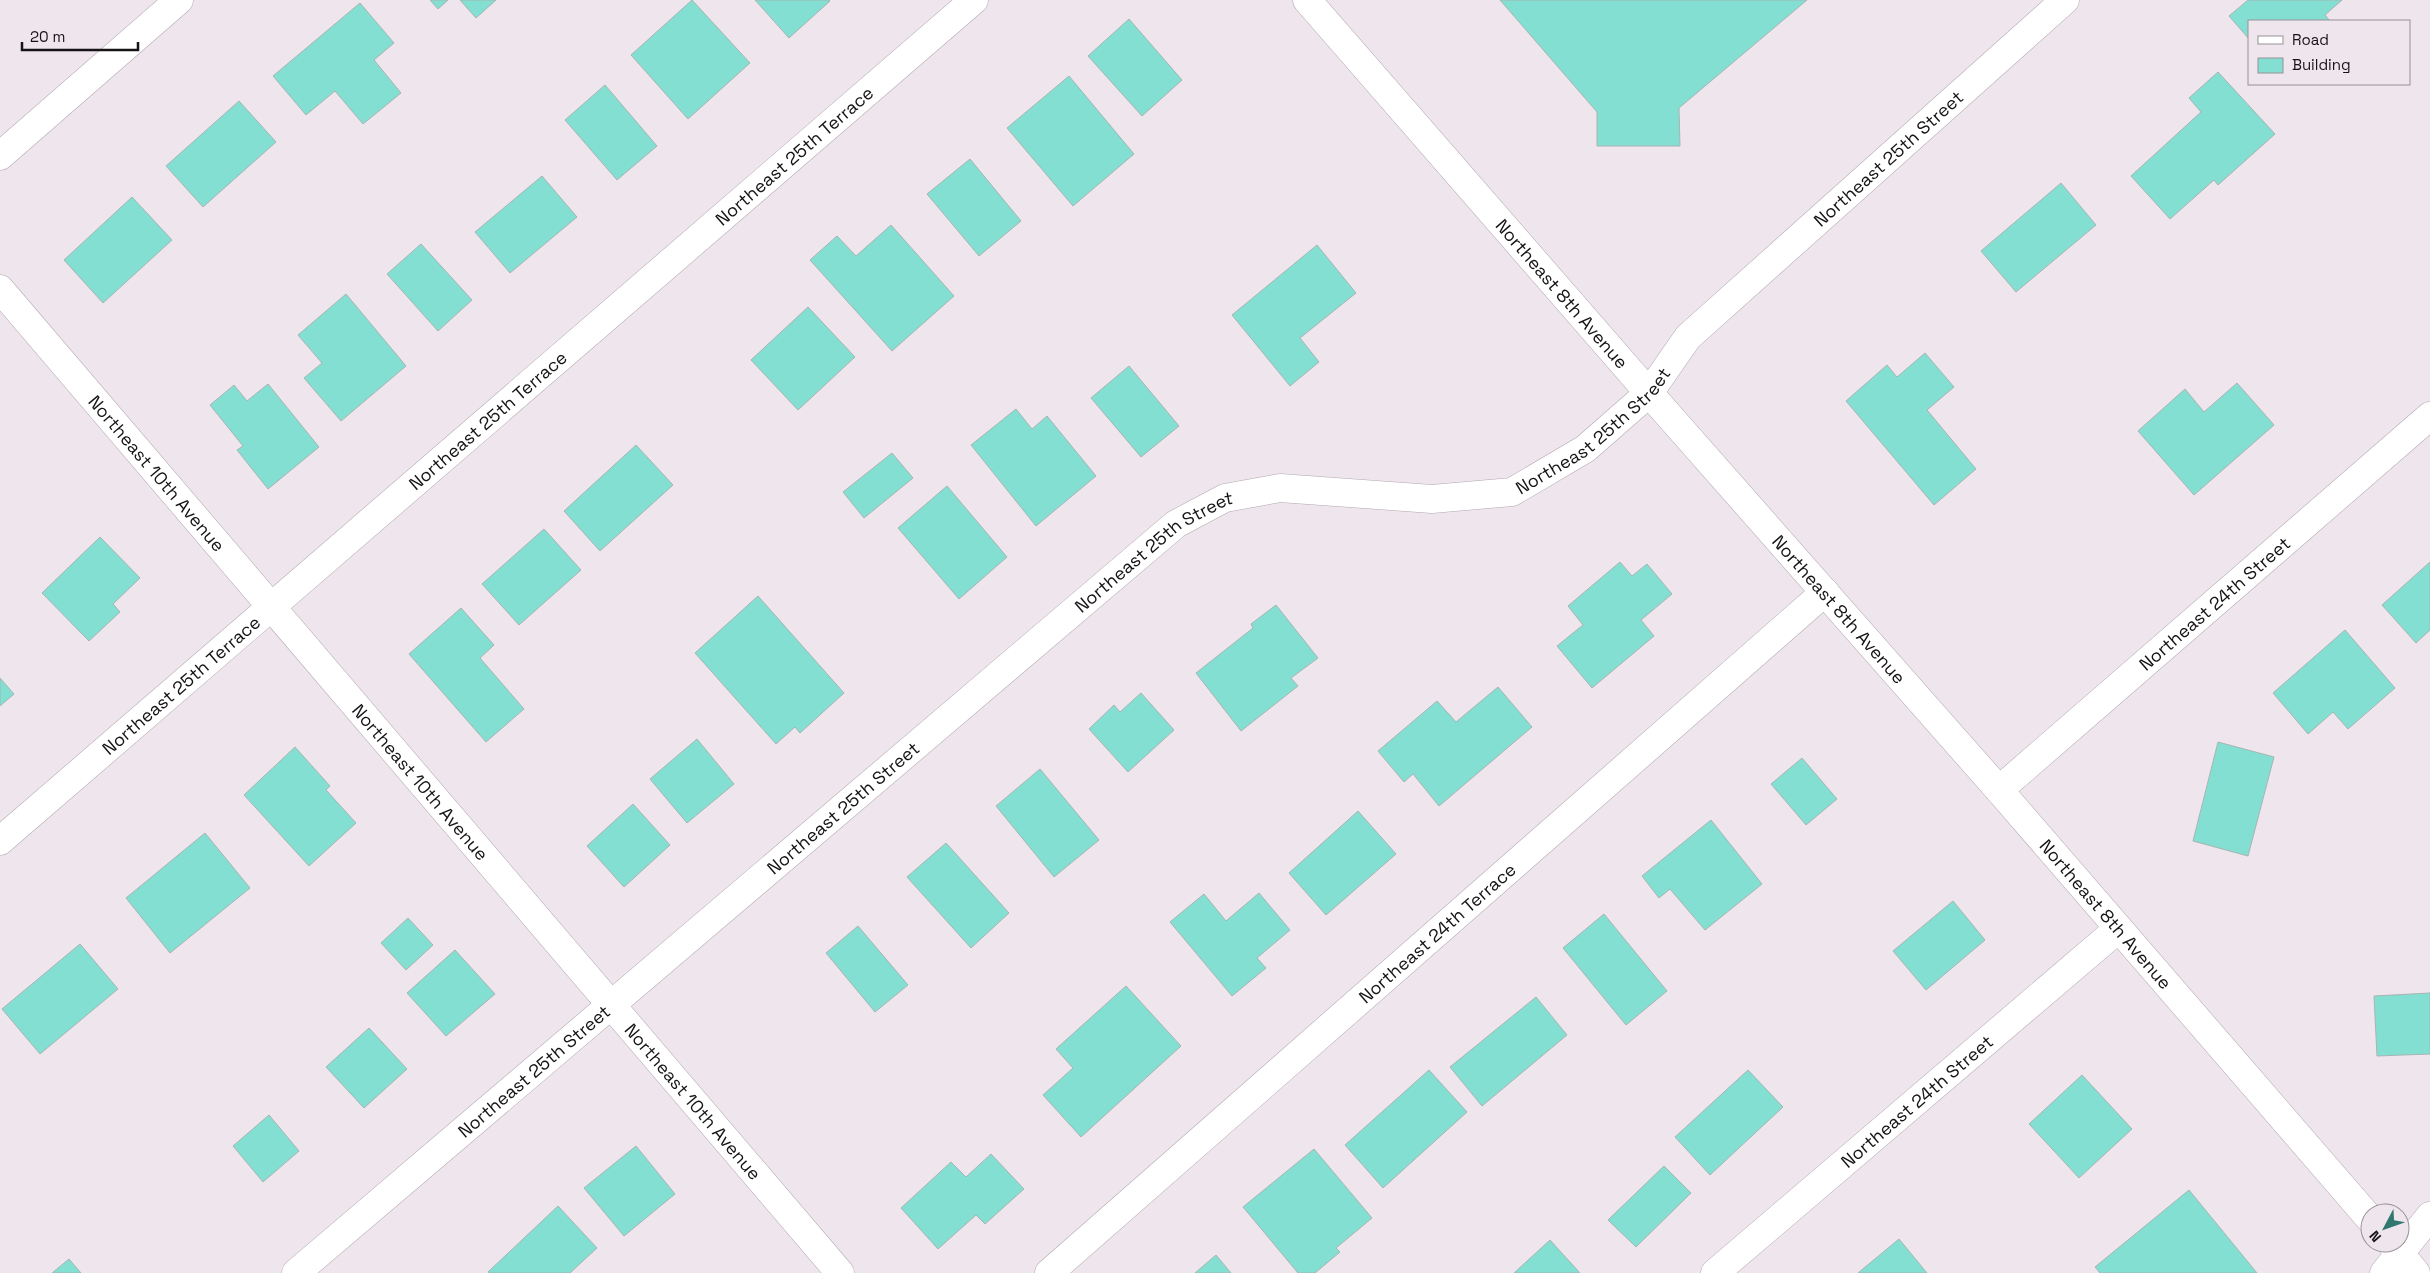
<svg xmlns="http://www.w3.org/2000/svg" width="2430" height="1273" font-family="'Space Grotesk',sans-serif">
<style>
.building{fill:#82dfd2;stroke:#a7b5b2}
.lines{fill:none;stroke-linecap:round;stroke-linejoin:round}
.minor-casing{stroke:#b2a8b0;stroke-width:29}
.minor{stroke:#fff;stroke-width:28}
.labels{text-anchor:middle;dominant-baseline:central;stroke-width:5;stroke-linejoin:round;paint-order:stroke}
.street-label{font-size:18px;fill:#161315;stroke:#efe5ed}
</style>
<rect width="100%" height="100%" fill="#efe5ed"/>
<g class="building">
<path d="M430,0H448L438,9Z"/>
<path d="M460,0H496L476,18Z"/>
<path d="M692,0L750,63L688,119L631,55Z"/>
<path d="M755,0H829L830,1L789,38Z"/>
<path d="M1500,0H1807L1679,108L1680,146H1597V112Z"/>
<path d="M2248,0H2342L2325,15L2330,21H2249V39L2229,16Z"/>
<path d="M360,3L394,43L374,60L401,93L363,124L335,91L306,115L273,76Z"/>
<path d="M1129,19L1182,80L1142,116L1088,56Z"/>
<path d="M2218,72L2275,134L2218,185L2214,180L2170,219L2131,176L2201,112L2189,98Z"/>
<path d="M1069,76L1134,154L1073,206L1007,128Z"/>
<path d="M605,85L657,146L617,180L565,120Z"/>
<path d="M239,101L276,142L203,207L166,166Z"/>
<path d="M970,159L1021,221L979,256L927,194Z"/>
<path d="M542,176L577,217L510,273L475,232Z"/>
<path d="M2061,183L2096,225L2016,292L1981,251Z"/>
<path d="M132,197L172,240L103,303L64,260Z"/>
<path d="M891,225L954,296L892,351L810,260L837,236L856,256Z"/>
<path d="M421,244L472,300L438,331L387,274Z"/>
<path d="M1317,245L1356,293L1300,338L1319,362L1290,386L1232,315Z"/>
<path d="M346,294L406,366L341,421L304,378L322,363L298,335Z"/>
<path d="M808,307L855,357L798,410L751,360Z"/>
<path d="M1925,353L1954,387L1927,410L1976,469L1934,505L1846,401L1887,365L1897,377Z"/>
<path d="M1129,366L1179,426L1141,457L1091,398Z"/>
<path d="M2237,383L2274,425L2194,495L2138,431L2185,389L2204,412Z"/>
<path d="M268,384L319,447L268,489L237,450L243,446L210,405L234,385L247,401Z"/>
<path d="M1016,409L1032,429L1047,416L1096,476L1036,526L971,445Z"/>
<path d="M636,445L673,485L600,551L564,511Z"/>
<path d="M892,453L913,478L864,518L843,492Z"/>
<path d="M947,486L1007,557L959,599L898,528Z"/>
<path d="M544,529L581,570L519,625L482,584Z"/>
<path d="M100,537L140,578L113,604L120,612L89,641L42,593Z"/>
<path d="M1620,562L1632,576L1647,564L1672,594L1641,620L1654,636L1592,688L1557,646L1583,625L1568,606Z"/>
<path d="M2430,562V630L2416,643L2382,605Z"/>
<path d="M758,596L844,693L800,733L795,727L776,744L695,653Z"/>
<path d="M1276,605L1318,658L1291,678L1298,686L1241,731L1196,673L1253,628L1251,624Z"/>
<path d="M461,608L494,645L480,658L524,709L486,742L409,654Z"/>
<path d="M2345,630L2395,688L2348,729L2333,712L2308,734L2273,693Z"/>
<path d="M0,678L14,694L0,706Z"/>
<path d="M1498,687L1532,727L1439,806L1413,774L1404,782L1378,751L1437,701L1456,722Z"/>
<path d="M1141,693L1174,730L1128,772L1089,729L1114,705L1120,712Z"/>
<path d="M697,739L734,784L687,823L650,779Z"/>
<path d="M2218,742L2274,757L2248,856L2193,841Z"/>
<path d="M295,747L330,786L326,790L356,823L309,866L244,795Z"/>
<path d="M1802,758L1837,799L1806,825L1771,784Z"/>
<path d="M1040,769L1099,840L1054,877L996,806Z"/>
<path d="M633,804L670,845L624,887L587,846Z"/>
<path d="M1358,811L1396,854L1326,915L1289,873Z"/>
<path d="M1711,820L1762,884L1705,930L1670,889L1659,898L1642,876Z"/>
<path d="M205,833L250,888L170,953L126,898Z"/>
<path d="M946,843L1009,913L971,948L907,877Z"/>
<path d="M1259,893L1290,930L1257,958L1266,968L1232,996L1170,922L1204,894L1226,921Z"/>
<path d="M1953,901L1985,940L1926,990L1893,951Z"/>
<path d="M1604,914L1667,991L1626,1025L1563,948Z"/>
<path d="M408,918L433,945L406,970L381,943Z"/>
<path d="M858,926L908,985L875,1012L826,953Z"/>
<path d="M80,944L118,989L40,1054L2,1009Z"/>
<path d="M455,950L495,994L446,1036L407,993Z"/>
<path d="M1126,986L1181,1046L1081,1137L1043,1095L1073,1068L1056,1049Z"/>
<path d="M2430,993V1054L2377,1056L2374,996Z"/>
<path d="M1536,997L1567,1035L1482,1106L1450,1067Z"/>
<path d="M369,1028L407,1069L364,1108L326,1067Z"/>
<path d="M1429,1070L1467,1112L1383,1188L1345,1145Z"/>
<path d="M1748,1070L1783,1107L1710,1175L1675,1137Z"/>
<path d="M2082,1075L2132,1129L2079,1178L2029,1124Z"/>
<path d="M269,1115L299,1151L263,1182L233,1146Z"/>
<path d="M636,1146L675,1194L624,1236L584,1188Z"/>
<path d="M1314,1149L1372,1218L1336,1248L1340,1252L1315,1273H1298L1243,1207Z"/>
<path d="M991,1154L1024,1189L985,1224L976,1215L938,1249L901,1208L951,1162L966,1177Z"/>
<path d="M1664,1166L1691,1193L1636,1247L1608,1220Z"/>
<path d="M2189,1190L2257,1273H2100L2095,1267Z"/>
<path d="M558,1206L597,1248L570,1273H489L488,1272Z"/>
<path d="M1899,1239L1927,1273H1858Z"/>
<path d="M1550,1240L1580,1273H1514Z"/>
<path d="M1216,1255L1231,1273H1195Z"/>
<path d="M69,1259L81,1273H52Z"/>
</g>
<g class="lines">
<defs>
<g id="minor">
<path id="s1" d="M1307,0L1649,393L1999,790L2370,1219"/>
<path d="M0,156L179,0"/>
<path id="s2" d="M0,289L840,1273"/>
<path id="s3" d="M1999,790L2430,416"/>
<path id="s4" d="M0,841L974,0"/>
<path d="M2391,1243L2416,1273"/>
<path id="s5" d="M296,1273L1176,524L1225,498L1280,488L1432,499L1512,492L1585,449L1649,393L1688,337L2065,0"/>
<path id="s6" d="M1049,1273L1825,592"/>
<path id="s7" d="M1715,1273L2118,929"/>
<path d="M2384,1273L2430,1216"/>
</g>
</defs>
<use href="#minor" class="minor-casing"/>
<use href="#minor" class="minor"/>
</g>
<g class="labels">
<g class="street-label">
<text stroke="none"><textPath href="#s4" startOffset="1049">Northeast 25th Terrace</textPath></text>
<text stroke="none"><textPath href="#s5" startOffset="2006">Northeast 25th Street</textPath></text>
<text stroke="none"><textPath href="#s1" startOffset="389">Northeast 8th Avenue</textPath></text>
<text stroke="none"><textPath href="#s4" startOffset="644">Northeast 25th Terrace</textPath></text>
<text stroke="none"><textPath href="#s5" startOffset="1602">Northeast 25th Street</textPath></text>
<text stroke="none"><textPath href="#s2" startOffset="242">Northeast 10th Avenue</textPath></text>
<text stroke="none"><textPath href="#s5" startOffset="1122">Northeast 25th Street</textPath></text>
<text stroke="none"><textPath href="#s3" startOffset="285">Northeast 24th Street</textPath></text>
<text stroke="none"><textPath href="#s1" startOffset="809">Northeast 8th Avenue</textPath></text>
<text stroke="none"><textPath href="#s4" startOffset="239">Northeast 25th Terrace</textPath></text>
<text stroke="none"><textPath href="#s2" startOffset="648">Northeast 10th Avenue</textPath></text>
<text stroke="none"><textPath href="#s5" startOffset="718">Northeast 25th Street</textPath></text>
<text stroke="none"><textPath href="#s1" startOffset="1214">Northeast 8th Avenue</textPath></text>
<text stroke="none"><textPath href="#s6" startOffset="516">Northeast 24th Terrace</textPath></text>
<text stroke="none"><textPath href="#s5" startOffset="312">Northeast 25th Street</textPath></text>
<text stroke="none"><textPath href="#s2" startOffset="1068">Northeast 10th Avenue</textPath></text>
<text stroke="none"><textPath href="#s7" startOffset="265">Northeast 24th Street</textPath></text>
</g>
</g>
<rect x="2248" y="20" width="162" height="65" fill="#efe5ed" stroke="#989197"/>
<rect x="2258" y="36" width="25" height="8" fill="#ffffff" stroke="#989197"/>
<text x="2292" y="45" font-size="15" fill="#161315">Road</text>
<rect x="2258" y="58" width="25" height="15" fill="#82dfd2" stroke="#989197"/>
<text x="2292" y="70" font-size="15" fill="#161315">Building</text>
<g transform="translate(2385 1228) rotate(229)"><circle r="24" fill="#efe5ed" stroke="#989197"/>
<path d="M0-4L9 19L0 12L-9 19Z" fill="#317870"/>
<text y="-8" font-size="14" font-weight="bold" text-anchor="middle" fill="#161315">N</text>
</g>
<path d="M22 42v8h116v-8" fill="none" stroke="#161315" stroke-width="2.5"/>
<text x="30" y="42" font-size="15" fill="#161315" stroke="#efe5ed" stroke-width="4" paint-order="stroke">20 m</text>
</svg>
